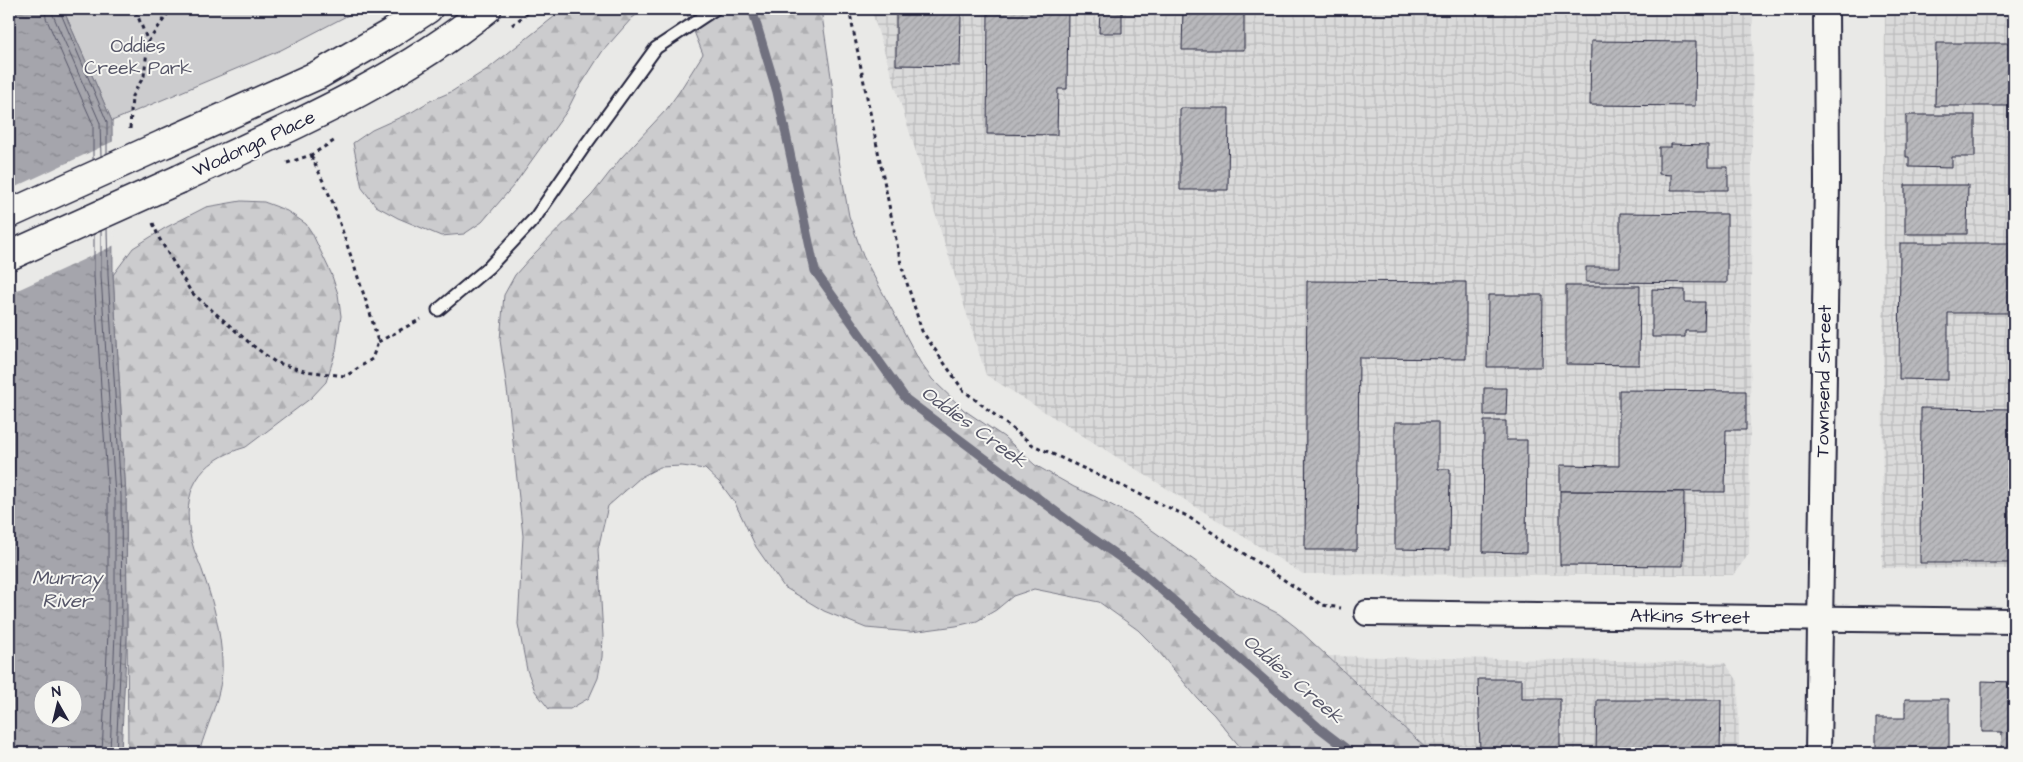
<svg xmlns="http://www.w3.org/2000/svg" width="2023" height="762" font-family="'Architects Daughter',sans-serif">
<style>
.industrial{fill:url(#industrial-grid)}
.forest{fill:url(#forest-firs);stroke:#777784}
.park{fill:#ccccce;stroke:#777784}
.water{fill:url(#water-ripples);stroke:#71717f;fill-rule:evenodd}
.pier{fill:#e9e9e7}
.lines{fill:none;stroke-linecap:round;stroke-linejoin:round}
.shore{stroke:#565668;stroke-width:1}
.stream{stroke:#71717f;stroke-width:9}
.building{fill:url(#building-hatch);stroke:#22223b}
.lane-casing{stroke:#22223b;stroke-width:15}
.street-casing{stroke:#22223b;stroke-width:28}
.secondary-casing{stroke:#22223b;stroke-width:31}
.path{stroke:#22223b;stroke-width:3;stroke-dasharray:4 4;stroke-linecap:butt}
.lane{stroke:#f6f6f2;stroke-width:11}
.street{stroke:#f6f6f2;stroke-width:24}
.secondary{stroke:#f6f6f2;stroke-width:28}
.secondary-bridge-casing{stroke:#22223b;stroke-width:31;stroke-linecap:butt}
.secondary-bridge{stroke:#f6f6f2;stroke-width:28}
.labels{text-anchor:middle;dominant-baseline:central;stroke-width:4;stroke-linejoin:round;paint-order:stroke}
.park-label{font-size:19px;fill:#555567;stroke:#f6f6f2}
.street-label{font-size:19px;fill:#22223b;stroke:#f6f6f2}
.water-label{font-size:20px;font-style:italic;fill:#565668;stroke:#f6f6f2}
</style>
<defs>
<pattern id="industrial-grid" width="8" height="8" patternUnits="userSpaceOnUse" patternTransform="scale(1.25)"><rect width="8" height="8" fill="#dadada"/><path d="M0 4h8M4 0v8" fill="none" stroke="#bbbbbc"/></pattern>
<pattern id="forest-firs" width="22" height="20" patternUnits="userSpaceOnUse" patternTransform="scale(1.25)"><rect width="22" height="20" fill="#ccccce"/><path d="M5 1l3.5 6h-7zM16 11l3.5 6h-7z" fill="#afafb2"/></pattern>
<pattern id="water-ripples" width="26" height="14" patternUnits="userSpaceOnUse" patternTransform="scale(1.25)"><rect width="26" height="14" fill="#a5a5ac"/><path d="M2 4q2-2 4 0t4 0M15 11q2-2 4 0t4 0" fill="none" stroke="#86868d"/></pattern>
<pattern id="building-hatch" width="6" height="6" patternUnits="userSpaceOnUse" patternTransform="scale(1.25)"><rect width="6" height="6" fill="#b8b8bc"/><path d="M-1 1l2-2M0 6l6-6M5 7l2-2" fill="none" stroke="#9e9ea2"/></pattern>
</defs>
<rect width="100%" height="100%" fill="#e9e9e7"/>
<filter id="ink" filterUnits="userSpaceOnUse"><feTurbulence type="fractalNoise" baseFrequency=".02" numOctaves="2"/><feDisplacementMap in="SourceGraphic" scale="10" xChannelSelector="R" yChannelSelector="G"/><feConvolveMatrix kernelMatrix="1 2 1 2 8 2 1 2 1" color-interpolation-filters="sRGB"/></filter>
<g filter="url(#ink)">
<g class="industrial">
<path d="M871,9H1753L1749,554L1733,575L1303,574L986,375Z"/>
<path d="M1885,9H2014V569L1882,568Z"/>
<path d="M1326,656L1725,663L1738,681L1739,753H1431Z"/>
</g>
<g class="forest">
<path d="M564,9H645L632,18L602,52L577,91L567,111L514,185L482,222L464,234L441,236L398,218L376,206L362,188L353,143L372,130L412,112L430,101L451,92L489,68Z"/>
<path d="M685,9H821L833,90L834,133L849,216L863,256L920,362L932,379L964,410L1004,437L1035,465L1074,487L1094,496L1131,515L1202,566L1236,592L1279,614L1297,628L1431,753H1245L1214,715L1198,699L1154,646L1138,630L1099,602L1034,589L1013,596L996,610L977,621L956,626L911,632L866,628L824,611L784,587L756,547L735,503L721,484L705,469L682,466L660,467L641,477L608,506L598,549L603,636L602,657L598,678L589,698L570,709H549L535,691L527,670L518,624L523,536L509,404L500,340L504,295L515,275L530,258L592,195L621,158L666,110L679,92L703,54Z"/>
<path d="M241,201L264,202L275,206L287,211L306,224L312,233L331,273L338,294L341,316L336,351L326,382L311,398L246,447C197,461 181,491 191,539C194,553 201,565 205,579C214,605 221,633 222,661C224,693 207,723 199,753H128L126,496L113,275L133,248L165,228L206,207Z"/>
</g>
<path class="park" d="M63,9H360L281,50L112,121Z"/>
<path class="water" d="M9,9H63L112,121L113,275L126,496L127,634L121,753H9ZM42,690H72V720H42Z"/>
<path class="pier" d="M114,141L115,245L9,294V190Z"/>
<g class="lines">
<g class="shore">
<path d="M45,9L46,18L93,124V159"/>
<path d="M52,9L53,15L100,123L101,156"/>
<path d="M59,9L107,122V153"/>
<path d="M107,228L108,275L121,496L122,634L116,753"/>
<path d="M101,231V276L115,496V633L110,753"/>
<path d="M94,234V276L108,497V633L102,753"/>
</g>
<path class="stream" d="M752,9L777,92L815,271L906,399L1075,526L1141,572L1318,727L1352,753"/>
</g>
<g class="building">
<path d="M988,9H1068L1067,89H1058L1057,135L987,134Z"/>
<path d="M1100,9H1122V33H1099Z"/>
<path d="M1183,9H1244V50H1182Z"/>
<path d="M896,13L961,14L960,66L896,65Z"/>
<path d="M1591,41L1696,42L1695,106L1590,105Z"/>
<path d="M1936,43H2014V106H1935Z"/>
<path d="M1180,108H1229L1228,190H1180Z"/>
<path d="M1906,115H1975V157H1952V168L1909,167V157H1906Z"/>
<path d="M1671,144L1708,145V167H1728V190H1671V175L1659,174V147H1671Z"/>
<path d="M1905,185H1968L1967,234H1905Z"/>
<path d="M1620,213L1727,214V283L1586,282V267H1620Z"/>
<path d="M1900,243H2014V313H1948V380L1899,379Z"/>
<path d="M1307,281L1466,282V359L1359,358L1357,550H1305Z"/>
<path d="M1566,286H1640L1639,365L1566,364Z"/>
<path d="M1652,289L1685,290V302H1705L1704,331H1685V337H1652Z"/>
<path d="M1488,295H1543L1542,367H1487Z"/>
<path d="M1484,388H1507L1506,415H1484Z"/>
<path d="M1619,390L1746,391V430H1726L1725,492L1560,491V465L1619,466Z"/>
<path d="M1921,408L2014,409V563H1920Z"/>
<path d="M1484,421H1506V440H1527L1526,553L1483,552Z"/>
<path d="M1395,422H1438V469H1450L1449,550L1395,549Z"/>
<path d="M1560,491L1684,492L1683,566L1560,565Z"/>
<path d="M1478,679H1522V699H1560V752L1500,753V752H1480Z"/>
<path d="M1982,681L2014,682V749H2001L2002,732H1982Z"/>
<path d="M1905,699H1949V753H1876V718H1905Z"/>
<path d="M1597,700H1721L1720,753H1596Z"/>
</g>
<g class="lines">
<defs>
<path id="lane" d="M438,310L489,267L535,218L584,147L656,48L715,9"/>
<g id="street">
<path d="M1367,613L2014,621"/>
<path d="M1818,753L1827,182L1826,9"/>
</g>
<g id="secondary">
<path d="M166,143L320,74L391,33L428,9"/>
<path d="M180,179C286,129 396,83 487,9"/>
</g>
</defs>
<use href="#lane" class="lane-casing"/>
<use href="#street" class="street-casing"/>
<use href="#secondary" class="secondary-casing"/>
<g class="path">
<path d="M849,9L901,264L922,331L963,390L1033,445L1187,516L1322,605L1341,608"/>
<path d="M512,25L533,9"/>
<path d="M148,42L171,9"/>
<path d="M130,129L132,96L144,76L148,42L135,9"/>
<path d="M287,163L311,155L337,139"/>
<path d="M153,223L159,238L191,292L252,345L275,362L304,371L346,376L372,359L378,342L371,316L333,203L311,155"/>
<path d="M378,342L421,319"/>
</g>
<use href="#lane" class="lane"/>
<use href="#street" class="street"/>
<use href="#secondary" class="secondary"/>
<defs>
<g id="secondary-bridge">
<path d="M9,214L166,143"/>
<path d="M9,256L180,179"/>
</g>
</defs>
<use href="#secondary-bridge" class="secondary-bridge-casing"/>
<use href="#secondary-bridge" class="secondary-bridge"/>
</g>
</g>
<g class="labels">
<g class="park-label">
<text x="138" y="46">Oddies<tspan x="138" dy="22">Creek Park</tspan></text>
</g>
<g class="street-label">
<text transform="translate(254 144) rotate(-25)">Wodonga Place</text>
<text transform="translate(1824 381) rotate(-89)">Townsend Street</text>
<text transform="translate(1690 617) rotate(1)">Atkins Street</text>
</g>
<g class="water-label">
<text transform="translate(974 427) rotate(36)">Oddies Creek</text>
<text x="67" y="578">Murray<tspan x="67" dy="23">River</tspan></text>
<text transform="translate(1293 679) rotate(41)">Oddies Creek</text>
</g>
</g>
<rect width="2023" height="762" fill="none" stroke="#f6f6f2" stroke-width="30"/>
<rect x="15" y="15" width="1993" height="732" fill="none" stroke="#22223b" stroke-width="2" filter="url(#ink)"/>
<g transform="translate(58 704) rotate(352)"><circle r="24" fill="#f6f6f2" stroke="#a1a1a9"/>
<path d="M0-4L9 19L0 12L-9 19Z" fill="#22223b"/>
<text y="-8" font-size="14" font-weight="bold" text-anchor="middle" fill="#22223b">N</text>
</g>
</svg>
